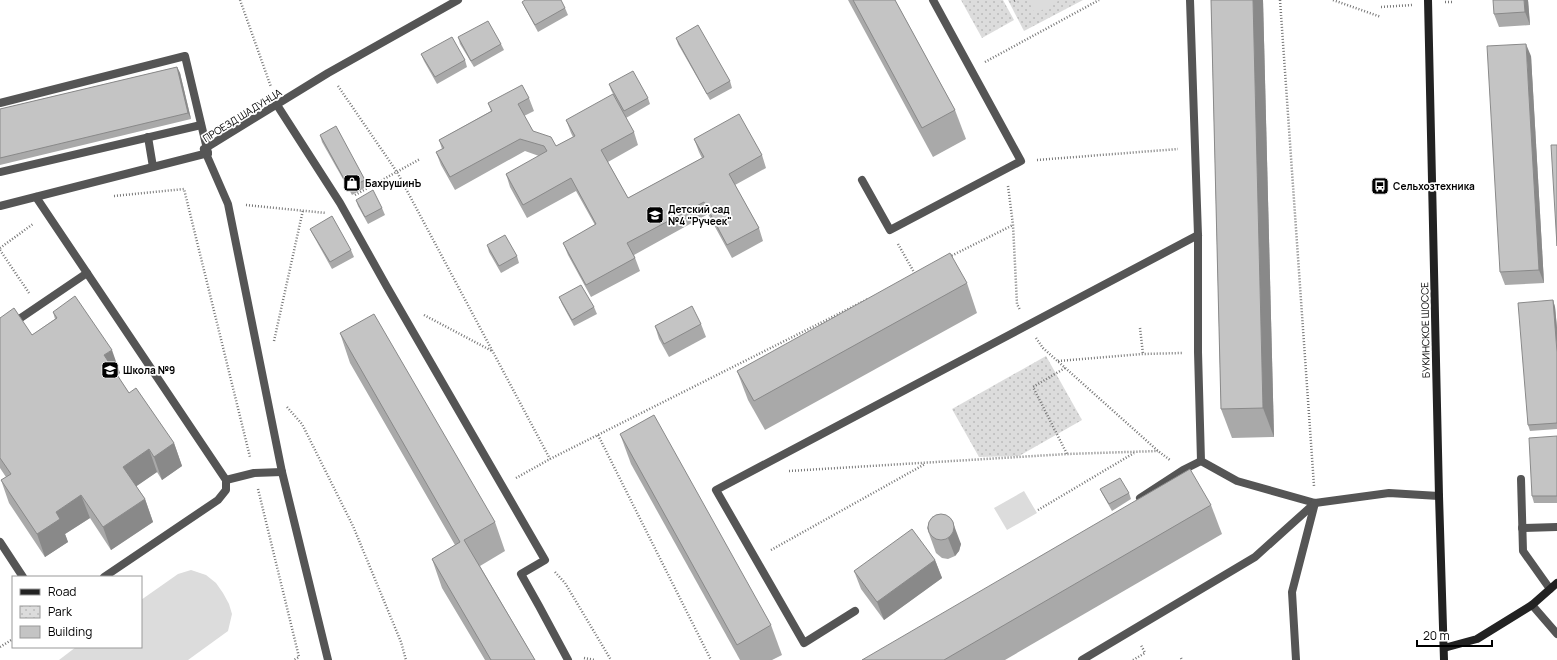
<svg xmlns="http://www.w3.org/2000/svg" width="1557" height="660" font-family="Manrope,sans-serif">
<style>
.park{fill:url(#park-dots)}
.pitch{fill:#dcdcdc}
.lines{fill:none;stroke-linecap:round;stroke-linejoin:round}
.path{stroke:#777;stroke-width:2.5;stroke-dasharray:1 2;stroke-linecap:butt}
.lane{stroke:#555;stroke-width:8}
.street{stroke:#555;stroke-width:8}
.secondary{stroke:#222;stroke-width:8}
.wall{fill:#a9a9a9}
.shaded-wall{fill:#898989}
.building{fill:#c4c4c4;stroke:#898989}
.labels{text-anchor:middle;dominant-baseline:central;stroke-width:3.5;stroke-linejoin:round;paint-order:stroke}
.street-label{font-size:10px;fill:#000;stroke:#fff}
.poi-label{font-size:10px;font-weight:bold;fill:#000;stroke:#fff;text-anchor:start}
</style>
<defs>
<pattern id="park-dots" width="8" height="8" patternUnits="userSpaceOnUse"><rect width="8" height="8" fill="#dcdcdc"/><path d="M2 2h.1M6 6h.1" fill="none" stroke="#bbb" stroke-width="1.8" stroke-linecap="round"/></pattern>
</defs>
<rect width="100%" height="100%" fill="#fff"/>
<g class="park">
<path d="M961,0H1003L1014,20L982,38Z"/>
<path d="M1008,0H1083L1024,31Z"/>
<path d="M1046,356L1082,420L1019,456L979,457L952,409Z"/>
</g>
<g class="pitch">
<path d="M1028,0H1060L1035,14Z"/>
<path d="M1024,491L1037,513L1007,530L994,508Z"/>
<path d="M191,570L206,575L216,583L223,593L229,604L232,614L228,631L188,660H59L76,647H141V600L178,574Z"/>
</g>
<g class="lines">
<g class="path">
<path d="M240,0L271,87"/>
<path d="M1280,0L1314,486"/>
<path d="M1333,0L1381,17"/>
<path d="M1014,1L1016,0"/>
<path d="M1445,2H1452"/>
<path d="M1381,7L1412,5"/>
<path d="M985,62L1099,0"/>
<path d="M338,86L397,172L550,459"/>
<path d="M1037,160L1178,149"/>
<path d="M1008,186L1013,225L1017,304L1020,310"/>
<path d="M355,195L420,159"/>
<path d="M114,196L184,189L250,457"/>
<path d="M246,205L326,213"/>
<path d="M898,244L915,274"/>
<path d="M0,248L33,224"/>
<path d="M0,250L29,293"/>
<path d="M949,257L1013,225"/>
<path d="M424,315L492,351"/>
<path d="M1140,328L1143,354"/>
<path d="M1036,338L1043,348L1158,451L1170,460"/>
<path d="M274,341L303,210"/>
<path d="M1058,361L1143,354L1182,353"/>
<path d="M1065,368L1033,387L1067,454"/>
<path d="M287,407L302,424L353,526L401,642L406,660"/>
<path d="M598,435L711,660"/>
<path d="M789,471L1067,454L1158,451"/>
<path d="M516,478L550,459L868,299"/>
<path d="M258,489L299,657L294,660"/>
<path d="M1038,510L1134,453"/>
<path d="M771,550L925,464"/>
<path d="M555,572L565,583L611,660"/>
<path d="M0,647L13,639"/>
<path d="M584,658L595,660"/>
<path d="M1181,658L1182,660"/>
<path d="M1133,660L1145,653L1141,645"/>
</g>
<g class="lane">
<path d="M1190,0L1198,235V352L1201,461L1237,481L1315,503L1389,493L1439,496"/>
<path d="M0,103L185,56L208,153"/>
<path d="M277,105L340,203L387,287L545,560L521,574L539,606L568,660"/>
<path d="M148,137L153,167"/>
<path d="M204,149L228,204L282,472L328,660"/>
<path d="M0,172L201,125"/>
<path d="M862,180L890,230L1021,161L933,0"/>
<path d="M36,197L226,480V490L218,500L104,577"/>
<path d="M0,332L87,273"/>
<path d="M1521,479L1523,551L1550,589"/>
<path d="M226,480L254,473L282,472"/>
<path d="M1140,498L1183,470L1201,461"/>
<path d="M1522,528L1557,527"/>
<path d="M0,542L23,577"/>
<path d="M1532,605L1557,634"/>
<path d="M855,611L804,643L716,490L1198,235"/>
<path d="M1082,660L1255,557L1315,503"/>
<path d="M1296,660L1292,592L1315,503"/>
</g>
<path class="street" d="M0,206L208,153L204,149L328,73L458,0"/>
<g class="secondary">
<path d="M1428,0L1439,496L1444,660"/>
<path d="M1444,648L1477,639L1532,605L1557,583"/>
</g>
</g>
<g class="wall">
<path d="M848,0H895L955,110L966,139L933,157Z"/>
<path d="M1211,0H1263L1274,437L1232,438L1221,409Z"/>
<path d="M1528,0L1530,25L1499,27L1494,14Z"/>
<path d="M522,2L565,8L568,15L538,32L525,8Z"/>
<path d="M458,37L501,44L504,50L474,67L460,44Z"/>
<path d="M676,38L730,81L732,88L710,100L678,44Z"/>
<path d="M421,54L465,60L467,67L437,84L424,61Z"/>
<path d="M1531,56L1544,283L1505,285L1500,272Z"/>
<path d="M177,67L180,73L191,119L0,165V109Z"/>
<path d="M609,84L648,98L650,104L626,118L611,90Z"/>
<path d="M529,98L534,111L524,116L533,131L556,146L573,137L571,133L566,120L634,132L638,145L608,162L628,198L702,158L699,152L694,139L762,155L766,168L735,185L759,228L763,241L732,258L708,214L634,255L640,271L591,297L568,255L563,243L595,225L576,191L527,218L510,187L506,174L539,156L525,151L455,190L441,165L436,152L442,149L439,140L491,111L488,103Z"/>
<path d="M320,135L365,180L368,186L352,195L322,142Z"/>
<path d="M356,200L382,208L385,215L368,224L358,206Z"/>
<path d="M310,229L351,250L354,257L332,269L313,235Z"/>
<path d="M487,245L517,256L519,263L501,273L489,252Z"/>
<path d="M967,283L977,313L765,430L748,400L737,371Z"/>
<path d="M559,297L594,307L597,314L574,326L562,304Z"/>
<path d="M1553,300L1555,307L1557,328V429L1530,431L1528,425Z"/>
<path d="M53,312L120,373L117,375L129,393L174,443L182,466L162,480L157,472L136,486L145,499L153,522L111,550L90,518L65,534L68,542L45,557L9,503L1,480L6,477L0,468V318L32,335L55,319Z"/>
<path d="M701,324L706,337L669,357L659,339L655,326Z"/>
<path d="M340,333L495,522L505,551L480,566L535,660H485L442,588L432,559L455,545L350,363Z"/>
<path d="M620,434L771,625L782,655L772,660H740L631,464Z"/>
<path d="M1557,436V503H1534L1532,496Z"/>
<path d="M1100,489L1129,493L1131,499L1112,511L1103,495Z"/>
<path d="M1211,505L1222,534L1005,660H862Z"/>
<path d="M933,516L961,544L959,551L955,556L948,559L942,558L936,553L927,528Z"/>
<path d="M935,560L942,578L884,620L861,589L854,571Z"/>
</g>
<g class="shaded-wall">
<path d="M1253,0H1263L1274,437L1263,408Z"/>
<path d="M1524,0H1528L1530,25L1525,12Z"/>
<path d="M1526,44L1531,56L1544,283L1539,270Z"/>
<path d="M177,67L180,73L191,119L188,113Z"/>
<path d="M1553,300L1555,307L1557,328V352Z"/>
<path d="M112,350L120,373L112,378L104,355Z"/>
<path d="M174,443L182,466L162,480L154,457Z"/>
<path d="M149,449L157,472L131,490L123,467Z"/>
<path d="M81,495L90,518L65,534L68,542L45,557L37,534L56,512Z"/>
<path d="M145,499L153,522L111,550L103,527Z"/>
<path d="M952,520L961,544L959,551L955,556L948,538Z"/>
<path d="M935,560L942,578L884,620L877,602Z"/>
</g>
<g class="building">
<path d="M525,0H561L565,8L535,25L522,2Z"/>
<path d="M853,0H895L955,110L922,128Z"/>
<path d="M1211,0H1253L1263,408L1221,409Z"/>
<path d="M1493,0H1524L1525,12L1494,14Z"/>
<path d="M488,21L501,44L471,61L458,37Z"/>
<path d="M698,25L730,81L707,94L676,38Z"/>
<path d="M452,37L465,60L435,77L421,54Z"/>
<path d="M1526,44L1539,270L1500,272L1487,46Z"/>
<path d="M177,67L188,113L0,158V109Z"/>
<path d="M633,71L648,98L624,111L609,84Z"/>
<path d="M522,85L529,98L518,104L533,131L551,137L556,146L575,136L566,120L613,94L634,132L601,150L628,198L704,157L694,139L739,114L762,155L729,174L759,228L727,245L704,202L627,243L635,258L586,285L563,243L596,224L571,178L523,205L506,174L547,151L544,146L520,139L450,177L436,152L444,148L439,140L492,111L488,103Z"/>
<path d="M336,126L365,180L349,188L320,135Z"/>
<path d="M1551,145H1557V246Z"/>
<path d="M373,190L382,208L365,217L356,200Z"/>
<path d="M332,216L351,250L330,262L310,229Z"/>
<path d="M505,235L517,256L499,266L487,245Z"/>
<path d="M950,253L967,283L754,401L737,371Z"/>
<path d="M581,285L594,307L572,320L559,297Z"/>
<path d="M75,296L112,350L104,355L129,393L136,388L174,443L154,457L149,449L123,467L145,499L103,527L81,495L56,512L60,519L37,534L1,480L11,474L0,458V318L14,308L32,335L57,318L53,312Z"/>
<path d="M1553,300L1557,352V423L1528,425L1518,303Z"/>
<path d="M692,306L701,324L664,344L655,326Z"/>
<path d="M374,314L495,522L464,540L535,660H491L432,559L460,542L340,333Z"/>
<path d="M654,415L771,625L737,645L620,434Z"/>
<path d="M1557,436V496H1532L1529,438Z"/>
<path d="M1190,469L1211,505L944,660H862Z"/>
<path d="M1120,478L1129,493L1109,504L1100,489Z"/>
<circle cx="941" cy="527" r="13"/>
<path d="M912,529L935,560L877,602L854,571Z"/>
</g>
<defs>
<symbol id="shop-square" viewBox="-11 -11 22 22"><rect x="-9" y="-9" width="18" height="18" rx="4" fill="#000" stroke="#fff"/><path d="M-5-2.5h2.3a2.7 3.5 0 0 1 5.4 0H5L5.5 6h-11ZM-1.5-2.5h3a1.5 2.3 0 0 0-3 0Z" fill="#fff"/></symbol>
<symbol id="bus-square" viewBox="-11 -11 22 22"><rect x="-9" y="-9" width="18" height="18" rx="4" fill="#000" stroke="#fff"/><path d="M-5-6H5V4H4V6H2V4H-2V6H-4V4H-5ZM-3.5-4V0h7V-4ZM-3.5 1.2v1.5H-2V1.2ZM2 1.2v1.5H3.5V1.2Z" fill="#fff"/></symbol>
<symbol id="school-square" viewBox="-11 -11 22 22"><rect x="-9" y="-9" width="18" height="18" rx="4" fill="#000" stroke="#fff"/><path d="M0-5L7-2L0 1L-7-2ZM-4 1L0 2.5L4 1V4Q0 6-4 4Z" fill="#fff"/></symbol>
</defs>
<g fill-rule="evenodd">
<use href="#shop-square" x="342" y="173" width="20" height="20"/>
<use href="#bus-square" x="1370" y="176" width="20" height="20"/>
<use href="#school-square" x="645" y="205" width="20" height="20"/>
<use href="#school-square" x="100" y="360" width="20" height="20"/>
</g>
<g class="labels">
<g class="street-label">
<text transform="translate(242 115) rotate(-32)">ПРОЕЗД ШАДУНЦА</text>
<text transform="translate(1425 330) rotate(-91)">БУКИНСКОЕ ШОССЕ</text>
</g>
<g class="poi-label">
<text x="365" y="183">БахрушинЪ</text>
<text x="1393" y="186">Сельхозтехника</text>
<text x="668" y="209">Детский сад<tspan x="668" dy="12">№4 "Ручеек"</tspan></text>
<text x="123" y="370">Школа №9</text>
</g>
</g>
<rect x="12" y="576" width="130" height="72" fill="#ffffff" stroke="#999999"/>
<rect x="20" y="589" width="20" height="6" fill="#222222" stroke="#999999"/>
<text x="48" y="596" font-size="12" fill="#000000">Road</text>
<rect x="20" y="606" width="20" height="12" fill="url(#park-dots)" stroke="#999999"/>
<text x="48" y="616" font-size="12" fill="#000000">Park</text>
<rect x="20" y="626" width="20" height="12" fill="#c4c4c4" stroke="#999999"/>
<text x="48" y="636" font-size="12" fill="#000000">Building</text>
<path d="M1417 640v6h75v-6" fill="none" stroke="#000000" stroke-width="2"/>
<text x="1423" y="640" font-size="12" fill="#000000" stroke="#ffffff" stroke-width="3" paint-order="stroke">20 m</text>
</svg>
